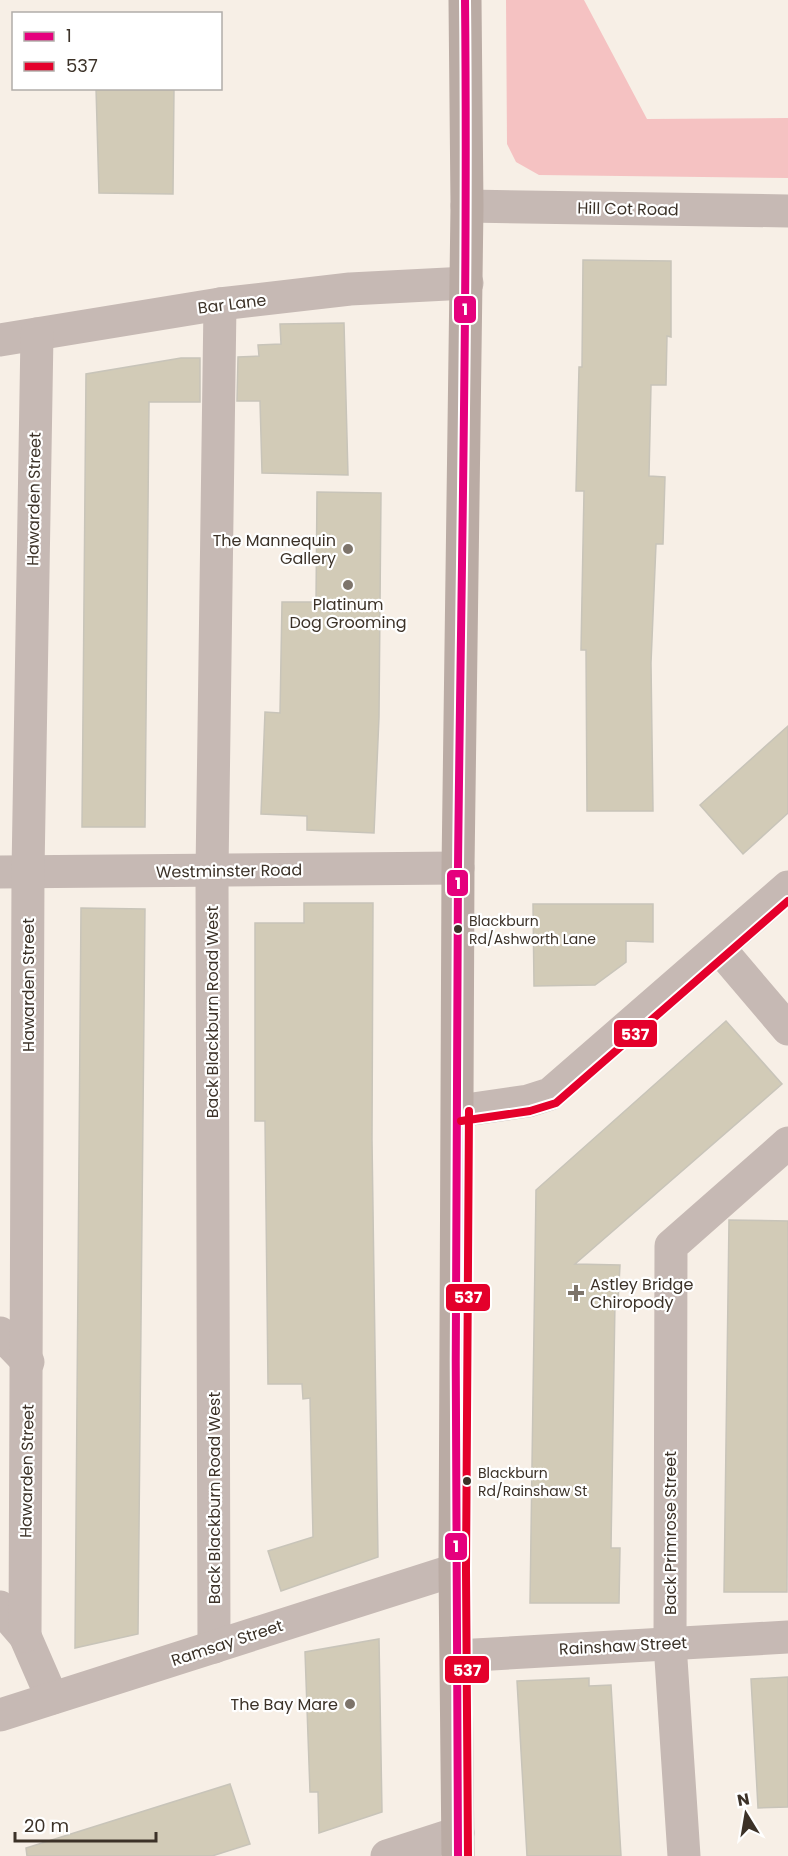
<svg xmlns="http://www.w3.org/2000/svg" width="788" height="1856" font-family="Poppins,sans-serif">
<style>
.forest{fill:#f5c2c2}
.building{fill:#d2cbb7;stroke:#c8c4b9;stroke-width:1.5}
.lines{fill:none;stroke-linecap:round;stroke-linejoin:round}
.minor{stroke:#c6b9b4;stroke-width:33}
.highway{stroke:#baaba4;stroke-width:33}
.bus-1-casing{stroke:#fff;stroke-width:12}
.bus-2-casing{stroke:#fff;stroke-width:12}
.bus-1{stroke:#e5007d;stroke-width:8}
.bus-2{stroke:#e4002b;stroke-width:8}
.poi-dot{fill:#7d746a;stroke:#fff;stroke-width:2}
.bus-dot{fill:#3c3228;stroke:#fff;stroke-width:2}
.labels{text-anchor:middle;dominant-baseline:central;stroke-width:4.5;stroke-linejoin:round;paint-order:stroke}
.bus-label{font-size:14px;fill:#3c3228;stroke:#fff;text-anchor:start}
.street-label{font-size:16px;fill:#3c3228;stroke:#fff}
.poi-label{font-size:16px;fill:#3c3228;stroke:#fff;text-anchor:end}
.line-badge{stroke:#fff;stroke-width:2}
.badge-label{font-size:16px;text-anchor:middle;font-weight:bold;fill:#fff}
</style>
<rect width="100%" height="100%" fill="#f7efe6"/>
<path class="forest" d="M506,0H584L647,119L788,118V178L539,175L516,162L507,144Z"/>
<g class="building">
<path d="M96,88H174L173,194L99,193Z"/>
<path d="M583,260L671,261V337L667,336L666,385H651L649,476L665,477L663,544H656L651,663L653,811H587L586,650H581L584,491H576L579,367H582Z"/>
<path d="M344,323L348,475L262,473L260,401H237L238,357L259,356L258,345L281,344L280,324Z"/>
<path d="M181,358H200V402H149L145,827H82L86,374Z"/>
<path d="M317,492L381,493L379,717L374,833L307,830V816L261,814L265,712L280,713L282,602H316Z"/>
<path d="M788,726V813L743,854L700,805Z"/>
<path d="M304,903H373L372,1140L378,1557L281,1591L268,1551L313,1537L310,1398L303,1399L302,1384H268L265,1121H255V923H304Z"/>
<path d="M533,904H653V942L626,941V962L595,985L534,986Z"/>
<path d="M81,908L145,909L138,1634L75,1648Z"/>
<path d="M726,1021L782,1084L575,1264L620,1265L618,1302H615L611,1548H620L619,1603H530L536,1190Z"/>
<path d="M729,1220L788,1221L787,1592H724Z"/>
<path d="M379,1639L382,1812L319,1833L318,1792H310L305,1652Z"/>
<path d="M788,1677V1807L758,1808L751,1679Z"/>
<path d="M589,1678V1686L611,1685L621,1856H527L517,1681Z"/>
<path d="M230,1784L250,1844L212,1856H27L26,1848Z"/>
</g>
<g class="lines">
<g class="minor">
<path d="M467,206L788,211"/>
<path d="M0,340L220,304L350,289L467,283"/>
<path d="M0,872L458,868"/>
<path d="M720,949L788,1029"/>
<path d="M459,1111L528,1101L550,1094L788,887"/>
<path d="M0,1333L28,1362"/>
<path d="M0,1607L25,1636L52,1698"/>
<path d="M25,1636L28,872L37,334"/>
<path d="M214,1647L212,872L220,304"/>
<path d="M457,1656L788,1637"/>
<path d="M0,1715L455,1570"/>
<path d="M387,1856L458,1833"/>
<path d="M684,1856L670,1644L671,1246L788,1143"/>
</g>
<path class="highway" d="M458,1856L455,1570L458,868L467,206L465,0"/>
<defs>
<path id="bus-1" d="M458,1856C455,1526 455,1197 458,867C461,578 468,289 465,0"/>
<g id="bus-2">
<path d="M461,1121L530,1111L556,1103L788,901"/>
<path d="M468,1856L466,1570L469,1111"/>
</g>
</defs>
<use href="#bus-1" class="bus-1-casing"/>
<use href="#bus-2" class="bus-2-casing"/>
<use href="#bus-1" class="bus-1"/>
<use href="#bus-2" class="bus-2"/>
</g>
<g class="poi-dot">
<circle cx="348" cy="549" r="6"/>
<circle cx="348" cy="585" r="6"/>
<path d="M573 1284h6v6h6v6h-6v6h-6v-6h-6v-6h6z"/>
<circle cx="350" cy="1704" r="6"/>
</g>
<g class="bus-dot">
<circle cx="458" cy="929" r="5"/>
<circle cx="467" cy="1481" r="5"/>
</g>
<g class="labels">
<g class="bus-label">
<text x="469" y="921">Blackburn<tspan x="469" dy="18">Rd/Ashworth Lane</tspan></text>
<text x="478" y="1473">Blackburn<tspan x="478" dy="18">Rd/Rainshaw St</tspan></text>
</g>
<g class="street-label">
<text transform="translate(628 209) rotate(1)">Hill Cot Road</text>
<text transform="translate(232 304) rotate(-7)">Bar Lane</text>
<text transform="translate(34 499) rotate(-89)">Hawarden Street</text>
<text transform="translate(229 871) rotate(-1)">Westminster Road</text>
<text transform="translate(28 985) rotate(-90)">Hawarden Street</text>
<text transform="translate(212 1012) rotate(-90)">Back Blackburn Road West</text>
<text transform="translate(27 1471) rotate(-89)">Hawarden Street</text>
<text transform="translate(214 1498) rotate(-90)">Back Blackburn Road West</text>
<text transform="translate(670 1533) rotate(-90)">Back Primrose Street</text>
<text transform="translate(227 1643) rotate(-18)">Ramsay Street</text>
<text transform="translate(623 1646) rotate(-3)">Rainshaw Street</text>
</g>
<g class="poi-label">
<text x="336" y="540">The Mannequin<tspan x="336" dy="18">Gallery</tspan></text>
<text x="348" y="604" text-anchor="middle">Platinum<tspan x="348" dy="18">Dog Grooming</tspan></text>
<text x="590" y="1284" text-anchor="start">Astley Bridge<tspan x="590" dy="18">Chiropody</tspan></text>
<text x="338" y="1704">The Bay Mare</text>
</g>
</g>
<g class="line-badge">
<rect x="453" y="295" width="24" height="29" rx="6" fill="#e5007d"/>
<rect x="446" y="869" width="23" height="28" rx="6" fill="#e5007d"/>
<rect x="613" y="1019" width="45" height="29" rx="6" fill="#e4002b"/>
<rect x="445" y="1283" width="46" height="29" rx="6" fill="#e4002b"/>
<rect x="444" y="1532" width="24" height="29" rx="6" fill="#e5007d"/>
<rect x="444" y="1655" width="46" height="29" rx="6" fill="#e4002b"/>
</g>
<g class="badge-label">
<text x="465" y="315">1</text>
<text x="458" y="889">1</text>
<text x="635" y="1040">537</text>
<text x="468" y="1303">537</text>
<text x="456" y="1552">1</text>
<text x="467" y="1676">537</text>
</g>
<rect x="12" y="12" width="210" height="78" fill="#ffffff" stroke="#b1ada9" stroke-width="1.5"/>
<rect x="24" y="32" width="30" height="9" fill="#e5007d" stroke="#b1ada9" stroke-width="1.5"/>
<text x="66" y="42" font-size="18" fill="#3c3228">1</text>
<rect x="24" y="62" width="30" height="9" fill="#e4002b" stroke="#b1ada9" stroke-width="1.5"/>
<text x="66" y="72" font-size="18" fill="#3c3228">537</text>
<g transform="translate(746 1814) rotate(349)" stroke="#ffffff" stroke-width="4.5" paint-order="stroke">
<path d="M0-4.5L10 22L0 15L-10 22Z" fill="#3c3228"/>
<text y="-9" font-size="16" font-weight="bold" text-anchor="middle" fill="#3c3228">N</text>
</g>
<path d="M15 1832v9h141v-9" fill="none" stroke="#3c3228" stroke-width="3"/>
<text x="24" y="1832" font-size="18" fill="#3c3228" stroke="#ffffff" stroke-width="4.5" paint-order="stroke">20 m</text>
</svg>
